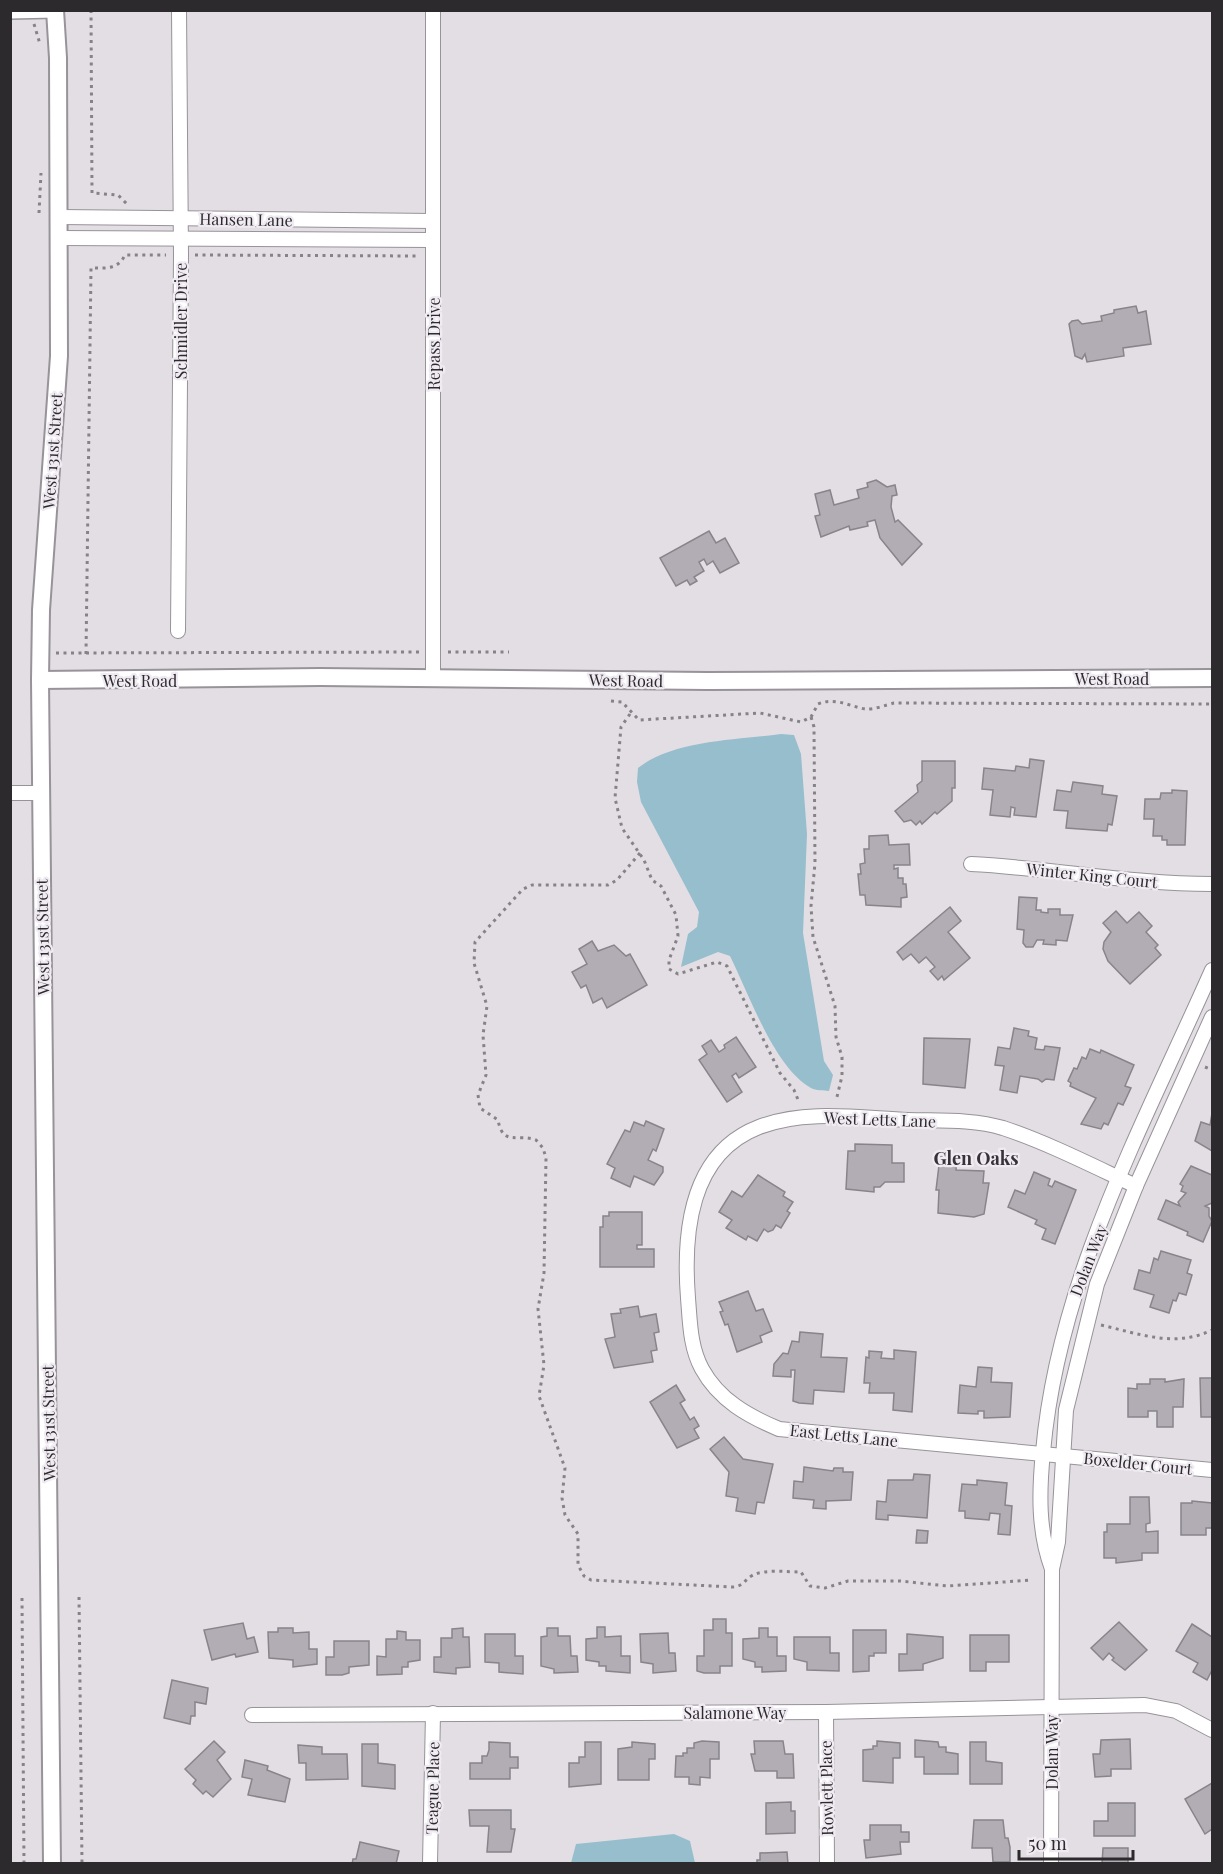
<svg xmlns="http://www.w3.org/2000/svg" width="1223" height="1874" font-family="'Playfair Display',serif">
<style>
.water{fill:#96becd}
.building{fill:#b2adb4;stroke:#88848a;stroke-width:1.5}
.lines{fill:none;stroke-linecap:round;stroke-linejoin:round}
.service-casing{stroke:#979399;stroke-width:10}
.minor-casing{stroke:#979399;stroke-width:16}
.tertiary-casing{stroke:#979399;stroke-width:20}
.path{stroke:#868387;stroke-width:3;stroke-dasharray:3 4.5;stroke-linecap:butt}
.service{stroke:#fff;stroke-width:7}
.minor{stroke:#fff;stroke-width:14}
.tertiary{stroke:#fff;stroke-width:16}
.labels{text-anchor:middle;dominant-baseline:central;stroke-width:4.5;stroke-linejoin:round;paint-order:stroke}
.street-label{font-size:16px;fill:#2c2a2d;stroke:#f0ebf2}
.neighbourhood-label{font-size:18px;font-weight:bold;fill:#363238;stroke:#f0ebf2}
</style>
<rect width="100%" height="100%" fill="#e3dee4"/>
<g class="water">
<path d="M781,734L794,735L801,754L807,834L803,933L824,1061L833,1075L829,1091C824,1090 816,1091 811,1088C774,1067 749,994 730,956L718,952L681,967L688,934L697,927L699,912L641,802L637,782L638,768C673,740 738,740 781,734Z"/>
<path d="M674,1834L690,1841L695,1863H571L576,1844Z"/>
</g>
<g class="building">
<path d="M1136,306L1138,313L1146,311L1151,344L1123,348L1124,356L1087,362L1085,354L1082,359L1075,356L1069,324L1072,321L1078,320L1082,324L1102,321L1101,316L1114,313V310Z"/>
<path d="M876,480L887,487L895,485L897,495L892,496L891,507L895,522L898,520L922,544L902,565L880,538L875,520L867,522L868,526L850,530L849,526L821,537L815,516L820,515L815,494L830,490L834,505L859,498L857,490L868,487L867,483Z"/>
<path d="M709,531L716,543L725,538L739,563L720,573L713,561L707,565L704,559L699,562L704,571L694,577L697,581L690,585L687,580L676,586L660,558Z"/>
<path d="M1030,759L1044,761L1036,817L1014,815L1015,808L1011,807L1010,817L990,815L993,790L982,789L984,768L1015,771L1016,766L1029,768Z"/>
<path d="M922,761H955V788H952V801L937,814L935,812L922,824L920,821L916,825L911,820L904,822L895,811L918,792L917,785L922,781Z"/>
<path d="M1073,782L1103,786L1102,794L1117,796L1112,825L1108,824L1107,831L1066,828L1068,811L1054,810L1057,790L1071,792Z"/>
<path d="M1172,790L1187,791L1185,845H1167V840H1162V836H1153L1154,819H1144L1145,799H1160L1161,793H1172Z"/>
<path d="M888,835L889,845L909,844L910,865H894V869L898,868V878H903V884H906L907,897L901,898V907L866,905L865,895H860L858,874H861L860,864L865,863L864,849H869V836Z"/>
<path d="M1019,897L1037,898L1036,910H1041V912L1048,913V909H1060V915H1073L1067,941L1056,940V945L1043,944L1044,940H1037L1033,947H1026L1023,943L1024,930L1017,929Z"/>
<path d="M950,907L961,921L948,932L970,958L944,980L942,976L938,980L930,971L935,967L926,957L919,963L911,954L903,960L897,952Z"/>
<path d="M1116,911L1127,923L1139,912L1152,926L1146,932L1158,945L1155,948L1161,955L1130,984L1108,961L1103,949L1104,942L1111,932L1103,923Z"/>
<path d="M592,941L598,951L614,945L626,956L630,954L647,985L607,1008L602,998L593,1003L586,985L581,988L572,972L587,964L579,949Z"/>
<path d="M1014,1028L1029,1031L1028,1036L1037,1038L1035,1049L1044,1050L1045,1046L1060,1048L1054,1080L1046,1079L1042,1082L1038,1079L1020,1076L1017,1093L1000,1090L1004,1066L995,1065L998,1047L1010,1049Z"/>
<path d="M736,1037L756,1067L739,1078L736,1073L732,1076L742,1092L727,1102L699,1060L707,1054L702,1046L711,1040L719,1052L725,1048L724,1045Z"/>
<path d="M924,1038L970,1039L965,1088L923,1084Z"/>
<path d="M1090,1049L1100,1053L1101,1050L1134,1065L1125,1086L1131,1088L1123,1105L1118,1103L1108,1125L1104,1123L1101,1129L1081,1124L1096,1098L1070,1086L1071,1083L1068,1081L1074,1068L1077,1069L1082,1057L1086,1059Z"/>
<path d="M1212,1113V1151L1195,1141L1201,1122L1210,1125Z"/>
<path d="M646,1121L664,1129L656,1151L653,1149L648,1160L663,1167V1172L654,1185L634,1176L630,1187L611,1178L615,1168L607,1164L625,1130L630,1132L634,1122L644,1126Z"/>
<path d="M855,1144L892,1145V1163H904V1182H885L880,1187H874V1192L846,1189L848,1151H855Z"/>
<path d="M940,1157H957L956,1170L984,1171L983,1183H989L984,1214L974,1217L938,1213L939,1190H936Z"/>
<path d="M1191,1166L1212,1175V1203L1205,1206L1209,1208V1216L1212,1221L1203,1242L1187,1235L1188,1232L1158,1219L1166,1200L1180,1206L1178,1202L1186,1193L1181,1191L1183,1186L1180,1184Z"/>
<path d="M1034,1172L1050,1179L1048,1185L1052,1187L1055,1181L1076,1190L1055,1244L1042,1239L1046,1229L1035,1224L1037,1220L1008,1207L1015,1190L1025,1194Z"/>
<path d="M758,1175L785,1192L783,1196L793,1202L787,1211L790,1213L781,1228L776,1225L773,1230L768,1232L764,1229L757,1241L748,1236L746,1240L726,1228L732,1220L719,1212L732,1191L742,1197Z"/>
<path d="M609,1212H642V1245H637V1249H654V1267H600V1227H603V1216H609Z"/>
<path d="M1161,1251L1191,1260L1187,1273L1192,1275L1186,1295L1179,1293L1176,1301L1173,1300L1169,1313L1150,1307L1154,1295L1134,1289L1139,1270L1150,1273L1154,1258L1158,1260Z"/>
<path d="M748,1291L756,1311L763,1309L772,1331L760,1336L762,1342L737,1352L728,1324L725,1325L720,1312L723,1311L719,1302Z"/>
<path d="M638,1306L640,1317L656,1314L659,1332L654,1333L657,1350L651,1351L653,1362L614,1368L605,1339L615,1337L611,1314L621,1313L620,1309Z"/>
<path d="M800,1332L823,1334L821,1357L847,1358L844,1392L814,1390L813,1404L799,1403L793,1401L795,1370H791V1377L773,1376L774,1364L783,1353L788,1354L792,1341L799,1342Z"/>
<path d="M894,1350L916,1352L912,1412L893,1410L894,1393H869L870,1383H864L866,1357L869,1358V1351L882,1352L881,1358L894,1359Z"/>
<path d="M978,1367L992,1368L991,1382L1012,1383L1010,1417L984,1418V1411H978V1414L958,1413L960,1385L976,1387Z"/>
<path d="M1200,1378H1212V1417H1201Z"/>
<path d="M1150,1379H1165V1382L1184,1379L1183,1407H1173V1427H1157V1411H1148V1417H1128V1388L1137,1389V1384H1150Z"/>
<path d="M676,1385L685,1400L680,1403L690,1420L694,1417L699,1426L694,1429L699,1438L677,1448L650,1402Z"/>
<path d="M724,1437L743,1459L773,1464L764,1503L757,1502L755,1514L736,1511L738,1498L726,1496L729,1472L710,1449Z"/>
<path d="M804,1467L833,1471L834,1468H843V1472H853L851,1500L826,1501V1509L813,1508L814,1500L793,1498L794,1481L803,1482Z"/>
<path d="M914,1474L930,1475L927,1518L888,1515V1520L876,1519L877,1501L886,1502L888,1480H913Z"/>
<path d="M977,1480L1007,1483L1005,1505L1012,1506L1010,1535L998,1534L1000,1514L990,1513L989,1520L965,1518V1511H959L962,1484L977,1485Z"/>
<path d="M1130,1497H1149L1150,1523L1146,1524V1532L1158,1531V1553H1142V1560L1116,1563V1558H1104V1532H1107V1524H1130Z"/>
<path d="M1192,1501L1212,1503V1528H1206V1535H1181V1503H1192Z"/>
<path d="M917,1530L928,1531L927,1543H916Z"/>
<path d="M713,1619H726V1633H732V1666H720V1673H704L697,1671V1656H704V1630H713Z"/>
<path d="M1119,1622L1147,1650L1125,1670L1112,1660L1114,1658L1109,1653L1103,1660L1091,1648Z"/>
<path d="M243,1623L247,1639L254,1637L258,1652L236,1657L235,1654L212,1660L204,1630Z"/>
<path d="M1192,1624L1212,1637V1670L1207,1680L1193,1672L1198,1663L1176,1651Z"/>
<path d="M597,1627H605V1637L621,1636V1656H630V1673L606,1671V1666H599V1662L586,1660V1639L597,1638Z"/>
<path d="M278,1628H293V1633L309,1632V1649H317V1664L293,1667V1660L269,1658L268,1632H278Z"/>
<path d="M463,1628V1637H469L470,1667L456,1668V1674L434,1672V1657H441V1638H452V1629Z"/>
<path d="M547,1628H558V1636H570L571,1656H577L578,1672L554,1673V1669L541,1666V1637L547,1636Z"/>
<path d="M759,1628H768V1637H777V1656H786V1671L762,1672V1667H755V1662L743,1659V1639L759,1638Z"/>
<path d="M853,1630H886V1653H874V1656H869V1671L853,1672Z"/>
<path d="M397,1631L406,1632V1640H420V1660L408,1662V1667H402V1674L377,1675V1656L386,1657V1639H397Z"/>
<path d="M668,1633L669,1653H675L676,1671L653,1673V1664L641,1662L640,1634Z"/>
<path d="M485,1634H515V1656H523V1674L499,1672V1663L485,1662Z"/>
<path d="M907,1634L943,1637V1658L923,1664V1670L899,1671V1654H907Z"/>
<path d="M970,1635H1009V1662H986V1671H970Z"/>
<path d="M794,1637H830V1653H839V1671L807,1670V1662L794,1659Z"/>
<path d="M334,1641H369V1665L349,1667V1673L342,1675H326V1657H334Z"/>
<path d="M172,1680L208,1688L206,1704L195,1702V1716H191L190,1724L164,1718Z"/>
<path d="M1130,1739L1131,1769H1111V1776L1095,1777L1093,1754H1100L1101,1740Z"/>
<path d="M915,1740L938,1742L939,1747H946V1752L958,1754V1774H924V1757H915Z"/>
<path d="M214,1741L225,1752L217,1760L231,1779L213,1797L206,1791L203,1794L193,1784L196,1780L185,1769Z"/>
<path d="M702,1741L719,1742V1759H710V1778L700,1777V1785L689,1784V1777H675L676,1756H683V1753H687V1748H694V1743Z"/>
<path d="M754,1741H783L785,1754H793L794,1778H777V1771H755L751,1754H755Z"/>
<path d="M877,1741L900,1743V1758H893V1783L863,1781V1750L873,1749V1746H877Z"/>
<path d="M489,1742L510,1743V1757H518V1768H510V1779H470V1763H482V1756H487L489,1750Z"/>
<path d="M585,1742H601V1784L569,1787V1763H579V1757H585Z"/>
<path d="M632,1742L655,1744V1759H649V1780H618V1749L632,1747Z"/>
<path d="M970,1742H986V1761L1002,1763V1784H970Z"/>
<path d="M362,1744H378V1763L395,1765V1789L362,1786Z"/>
<path d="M298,1745L322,1747V1754H347L348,1779L306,1780V1763H299Z"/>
<path d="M245,1760L268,1766L267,1770L290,1779L285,1802L248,1795L252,1779L242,1777Z"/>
<path d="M1212,1783V1829L1205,1834L1185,1799Z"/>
<path d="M791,1802V1811H795V1833L766,1834V1803Z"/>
<path d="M1108,1803H1135V1836H1094V1821H1108Z"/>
<path d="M469,1810H511V1829H515L511,1852H487L489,1826H470Z"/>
<path d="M974,1820H1003L1005,1838H1008L1010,1847V1862H993L992,1848H972Z"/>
<path d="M870,1825H901V1832H909V1842H900L901,1854L866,1858L864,1840H870Z"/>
<path d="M360,1842L399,1851L396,1864H352L353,1859H356Z"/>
<path d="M1103,1848H1128V1864H1102Z"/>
<path d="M787,1852L788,1864H757V1860H760V1853Z"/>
</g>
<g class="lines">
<defs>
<path id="service" d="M10,15L55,14"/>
<g id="minor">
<path d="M60,217L433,221"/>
<path d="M60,238L433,240"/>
<path d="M178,631L181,255L179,10"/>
<path d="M433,678V10"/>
<path d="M10,793H41"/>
<path d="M971,864C1052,868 1131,884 1212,884"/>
<path d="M1136,1186C1093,1166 1048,1143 1003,1128C973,1119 938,1121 908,1120C860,1118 805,1109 759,1127C689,1154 683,1234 688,1298C690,1322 690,1347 702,1369C719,1400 748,1416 779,1429L1212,1470"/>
<path d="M1052,1569C1038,1531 1039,1492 1043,1452C1058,1280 1143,1126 1212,970"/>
<path d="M826,1712L827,1864"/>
<path d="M252,1715L826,1712L1145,1705L1176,1711L1212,1730"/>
<path d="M430,1864L433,1713"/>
<path d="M1051,1864L1052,1569L1058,1542L1066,1410L1097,1284L1136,1186L1212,1017"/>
</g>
<g id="tertiary">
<path d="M40,680L320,677L708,681L1212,678"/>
<path d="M52,1864L40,680L41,610L59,356L58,58L55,10"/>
</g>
</defs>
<use href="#service" class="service-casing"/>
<use href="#minor" class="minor-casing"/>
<use href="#tertiary" class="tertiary-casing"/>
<g class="path">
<path d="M91,10L92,193L118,195L127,204"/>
<path d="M34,24L40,44"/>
<path d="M39,213L41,173"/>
<path d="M195,255L419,256"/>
<path d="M448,652H509"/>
<path d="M56,653L420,652"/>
<path d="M86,654L91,268C105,268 118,270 125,255H166"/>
<path d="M611,701L622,702L639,720L760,713L801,722L811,717L818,704C835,697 849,706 865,709C873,710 886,705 894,703L1212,704"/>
<path d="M630,714L621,727L615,798L622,828L644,860L652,880L661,886L676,915L678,936L669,960V969L678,974L717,962L727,966L780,1073L794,1090L799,1102"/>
<path d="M811,717L814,727L815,863L811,906L813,937L835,1006L836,1037L842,1057V1076L836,1101"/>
<path d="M640,853L617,880L608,885H532L523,889L475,942L474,963L487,1006L483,1035L486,1075L478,1095L480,1108L498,1120C503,1147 517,1133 536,1140L543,1148L546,1158L544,1273L538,1309L544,1365L539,1396L565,1468L562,1498L565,1515L578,1534V1565L584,1576L591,1580L733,1587C744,1586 744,1580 753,1575C766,1569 787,1572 801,1572L810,1586L825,1588L848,1581H900L948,1586L1032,1580"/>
<path d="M1205,1067L1212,1070"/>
<path d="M1101,1325C1140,1334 1175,1348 1212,1330"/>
<path d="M79,1597L82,1864"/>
<path d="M22,1598L24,1864"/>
</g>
<use href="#service" class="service"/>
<use href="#minor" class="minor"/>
<use href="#tertiary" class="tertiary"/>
</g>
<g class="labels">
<g class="street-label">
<text transform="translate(246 219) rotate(1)">Hansen Lane</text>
<text transform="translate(180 321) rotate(-90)">Schmidler Drive</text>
<text transform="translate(433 344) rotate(-90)">Repass Drive</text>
<text transform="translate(52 451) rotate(-86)">West 131st Street</text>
<text x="1112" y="678">West Road</text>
<text x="140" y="680">West Road</text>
<text transform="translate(626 680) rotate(1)">West Road</text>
<text transform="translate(1092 875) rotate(6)">Winter King Court</text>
<text transform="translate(42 937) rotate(-91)">West 131st Street</text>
<text transform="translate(880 1119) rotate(2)">West Letts Lane</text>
<text transform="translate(1088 1260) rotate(-69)">Dolan Way</text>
<text transform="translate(48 1423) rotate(-91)">West 131st Street</text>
<text transform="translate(844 1435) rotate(6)">East Letts Lane</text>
<text transform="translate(1138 1463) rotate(6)">Boxelder Court</text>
<text x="735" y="1712">Salamone Way</text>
<text transform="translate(1051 1752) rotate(-90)">Dolan Way</text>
<text transform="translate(432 1788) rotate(-89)">Teague Place</text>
<text transform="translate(826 1788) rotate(-91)">Rowlett Place</text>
</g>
<g class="neighbourhood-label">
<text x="976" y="1158">Glen Oaks</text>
</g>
</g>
<rect width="1223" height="1874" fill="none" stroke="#2c2a2d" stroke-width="24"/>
<path d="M1019 1850v9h114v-9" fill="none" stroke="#2c2a2d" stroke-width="3"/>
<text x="1028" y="1850" font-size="18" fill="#2c2a2d" stroke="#f0ebf2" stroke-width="4.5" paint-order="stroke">50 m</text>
</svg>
